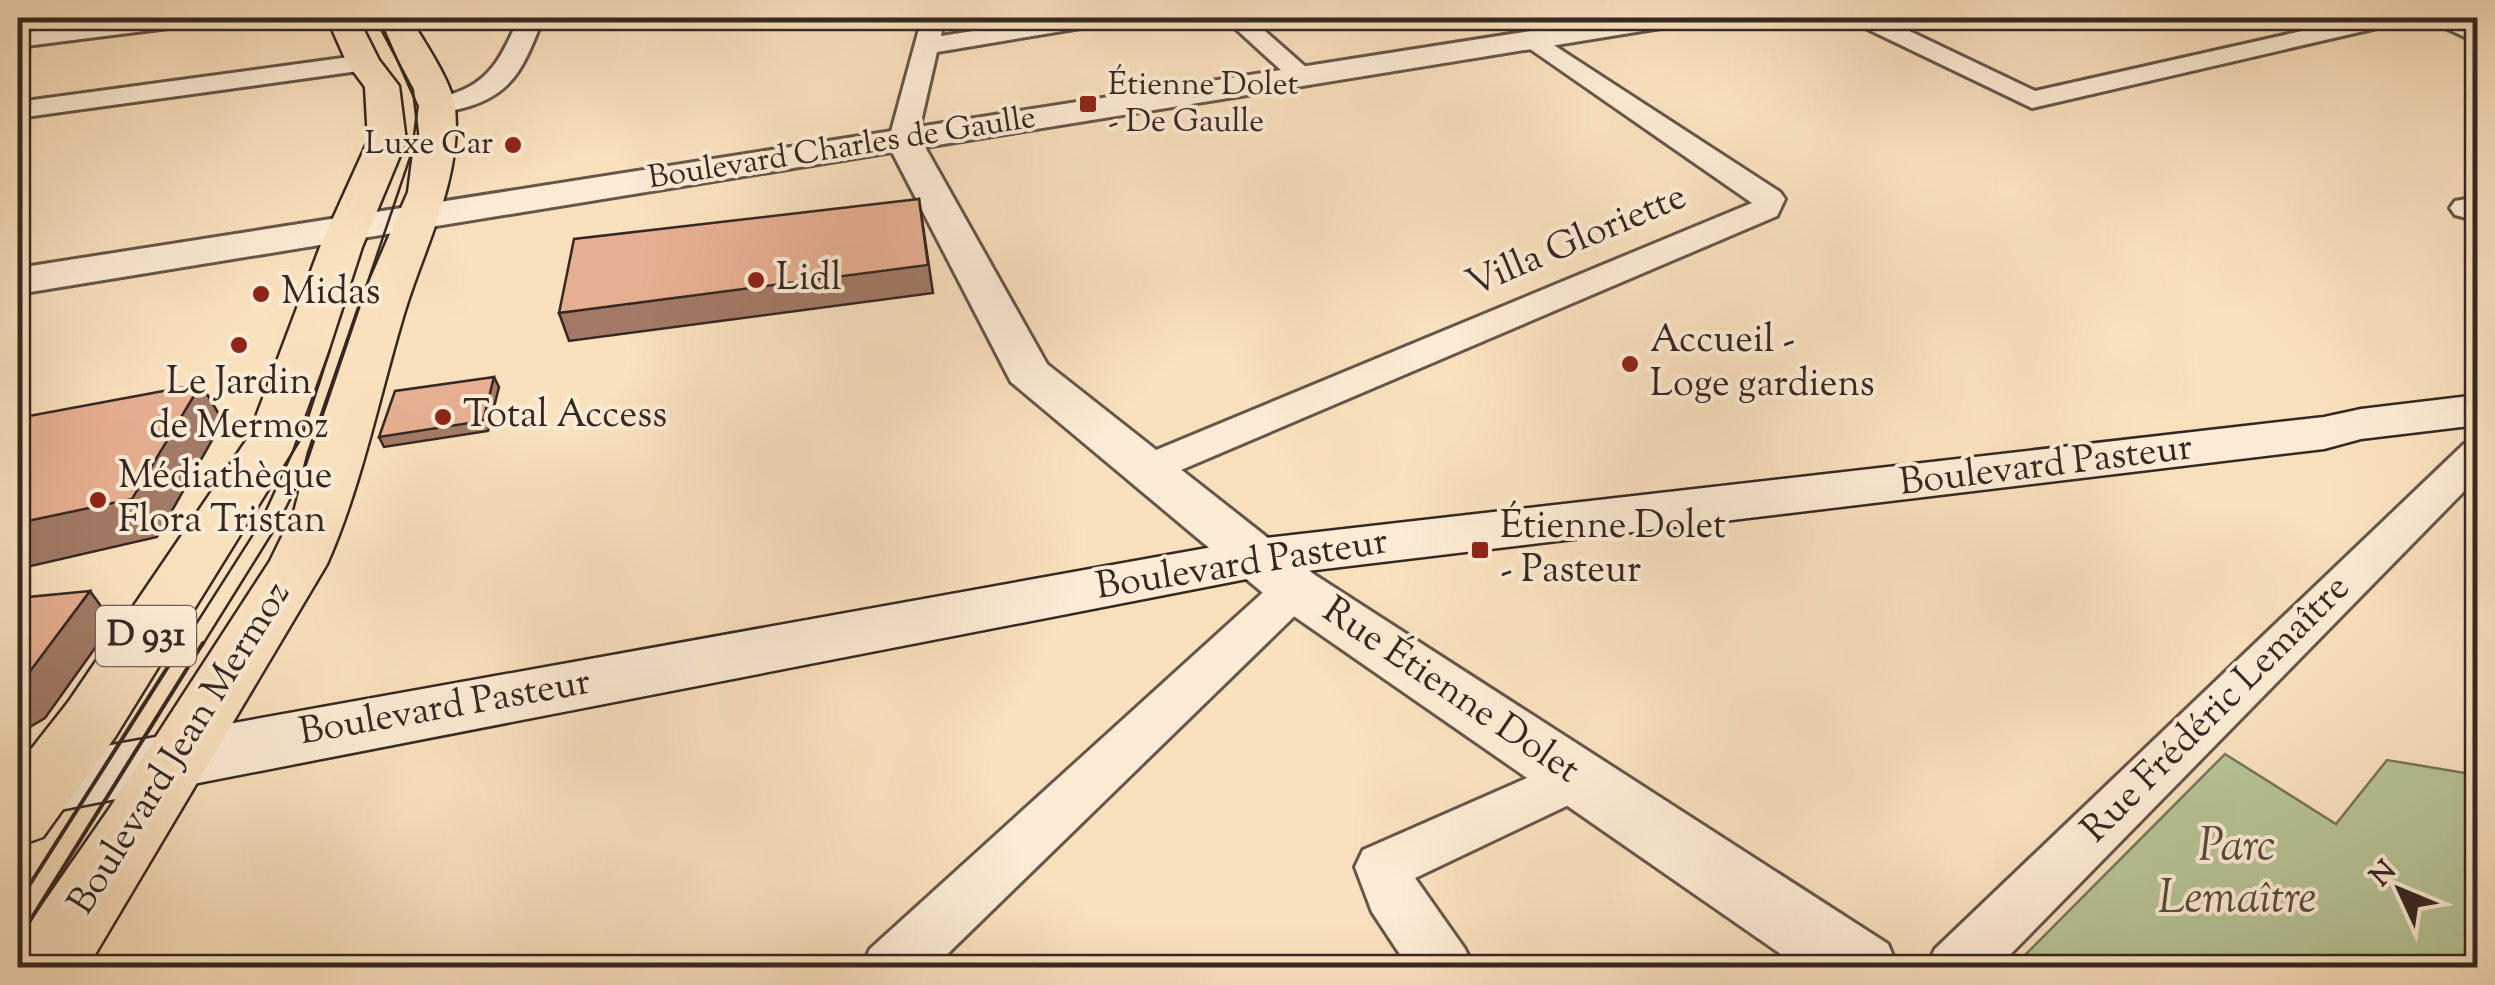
<svg xmlns="http://www.w3.org/2000/svg" width="2495" height="985" font-family="'Sorts Mill Goudy',serif">
<style>
.green{fill:#b7c496;stroke:#76765c;stroke-width:2.5}
.lines{fill:none;stroke-linecap:round;stroke-linejoin:round}
.minor-casing{stroke:#66564a;stroke-width:6}
.tertiary-casing{stroke:#66564a;stroke-width:6}
.secondary-casing{stroke:#352823;stroke-width:5}
.primary-casing{stroke:#352823;stroke-width:5}
.minor{fill:#fcecd5;fill-rule:evenodd}
.tertiary{fill:#fcecd5;fill-rule:evenodd}
.secondary{fill:#fcecd5;fill-rule:evenodd}
.primary{fill:#fae1be;fill-rule:evenodd}
.tram-far1{stroke:#352823;stroke-width:2.5}
.tram{stroke:#352823;stroke-width:4}
.shaded-wall{fill:#a27a66;stroke:#352823;stroke-width:2.5}
.building{fill:#e7af91;stroke:#352823;stroke-width:2.5}
.poi-dot{fill:#8f2418;stroke:#fcecd5;stroke-width:4}
.labels{text-anchor:middle;dominant-baseline:central;stroke-width:8;stroke-linejoin:round;paint-order:stroke}
.far-poi-label{font-size:32px;fill:#352823;stroke:#fcecd5;text-anchor:start}
.far-street-label{font-size:32px;fill:#352823;stroke:#fcecd5}
.shield{fill:#fcecd5;stroke:#716358;stroke-width:2.5}
.shield-label{font-size:35px;font-weight:bold;fill:#352823}
.street-label{font-size:38px;fill:#352823;stroke:#fcecd5}
.poi-label{font-size:38px;fill:#352823;stroke:#fcecd5;text-anchor:start}
.near-park-label{font-size:45px;font-style:italic;fill:#564f40;stroke:#fcecd5}
</style>
<rect width="100%" height="100%" fill="#fae1be"/>
<filter id="stains"><feTurbulence type="fractalNoise" baseFrequency=".002" numOctaves="4"/><feColorMatrix values="0 0 0 0 .2 0 0 0 0 .09 0 0 0 0 .02 0 0 0 .5 -.17"/></filter>
<radialGradient id="worn" r=".72"><stop offset=".6" stop-color="#630" stop-opacity="0"/><stop offset="1" stop-color="#630" stop-opacity=".3"/></radialGradient>
<path class="green" d="M2225,754L2336,824L2387,760L2477,775V967H2013Z"/>
<g class="lines">
<defs>
<g id="minor">
<path d="M138,18H204L192,25L18,47V33Z"/>
<path d="M519,18H543C524,66 514,96 459,109C448,112 439,115 427,112L423,106C431,97 441,97 452,94C492,82 503,53 519,18Z"/>
<path d="M922,18H944L941,36L1057,18H1111L1099,25L937,52L917,139L913,145H893L889,139Z"/>
<path d="M1224,18H1250L1316,76L1312,82H1294Z"/>
<path d="M1852,18H1882L2035,91L2360,18H2402L2390,25L2032,108L1855,23Z"/>
<path d="M1532,31L1780,192L1785,199L1777,216L1162,478L1147,482L1132,478L1126,469L1132,460L1752,203L1523,44L1519,39Z"/>
<path d="M364,55L373,57L377,63L373,69L18,118V102Z"/>
<path d="M2466,199L2478,201V221L2455,215L2450,208L2455,201Z"/>
<path d="M2478,441V477L1997,968H1926L1935,949L2464,444Z"/>
<path d="M1295,573L1311,578L1318,589L1311,600L933,968H861L870,949L1279,578Z"/>
<path d="M1577,756L1596,762L1604,777L1596,792L1415,878L1465,949L1474,968H1409L1372,912L1355,867L1363,850Z"/>
</g>
<g id="tertiary">
<path d="M1613,18H1682L1678,24L1667,27L925,147L1047,364L1315,575L1888,944L1898,968H1801L1275,603L1011,382L892,152L18,294V268Z"/>
<path d="M2433,18H2470L2478,22V43L2437,24Z"/>
</g>
<path id="secondary" d="M2478,395V425L2361,439L2324,449L1257,577L39,814L18,807V765L39,758L1257,539L2324,417L2361,409Z"/>
<g id="primary">
<path d="M327,18H358L379,60L399,86L406,141L362,247L300,438L115,737L43,837L18,846V766L69,701L248,438L320,247L368,141L365,87L347,63Z"/>
<path d="M380,18H410C423,40 452,82 455,107C462,180 424,247 404,314C379,397 362,485 327,564L87,968H18V940L109,809L270,561L294,512L309,453L364,294L408,192L419,106Z"/>
</g>
</defs>
<use href="#minor" class="minor-casing"/>
<use href="#tertiary" class="tertiary-casing"/>
<use href="#secondary" class="secondary-casing"/>
<use href="#primary" class="primary-casing"/>
<use href="#minor" class="minor"/>
<use href="#tertiary" class="tertiary"/>
<use href="#secondary" class="secondary"/>
<use href="#primary" class="primary"/>
<g class="tram-far1">
<path d="M182,646L259,525L293,451L330,350"/>
<path d="M202,646L278,524L302,476L418,134L413,90L375,18"/>
</g>
<g class="tram">
<path d="M18,903L183,643"/>
<path d="M18,940L203,643"/>
</g>
</g>
<g class="shaded-wall">
<path d="M919,199L933,293L569,341L559,313Z"/>
<path d="M494,377L499,387L488,431L384,447L379,437Z"/>
<path d="M201,384L223,421L157,537L18,569V523Z"/>
<path d="M90,591L113,623L45,718L18,734V687Z"/>
</g>
<g class="building">
<path d="M919,199L928,265L559,313L574,239Z"/>
<path d="M494,377L483,421L379,437L395,391Z"/>
<path d="M201,384L132,499L18,523V418Z"/>
<path d="M90,591L19,686L18,687V598Z"/>
</g>
<g class="poi-dot">
<rect x="1078" y="94" width="20" height="20" rx="5"/>
<circle cx="513" cy="145" r="10"/>
<circle cx="756" cy="280" r="10"/>
<circle cx="261" cy="294" r="10"/>
<circle cx="239" cy="345" r="10"/>
<circle cx="1630" cy="364" r="10"/>
<circle cx="443" cy="417" r="10"/>
<circle cx="98" cy="500" r="10"/>
<rect x="1470" y="540" width="20" height="20" rx="5"/>
</g>
<g class="labels">
<g class="far-poi-label">
<text x="1108" y="86">Étienne Dolet<tspan x="1108" dy="37">- De Gaulle</tspan></text>
<text x="493" y="145" text-anchor="end">Luxe Car</text>
</g>
<g class="far-street-label">
<text transform="translate(842 149) rotate(-9)">Boulevard Charles de Gaulle</text>
</g>
<rect class="shield" x="96" y="606" width="100" height="60" rx="8"/>
<g class="shield-label">
<text x="146" y="636">D 931</text>
</g>
<g class="street-label">
<text transform="translate(1577 242) rotate(-23)">Villa Gloriette</text>
<text transform="translate(2046 467) rotate(-7)">Boulevard Pasteur</text>
<text transform="translate(1242 566) rotate(-9)">Boulevard Pasteur</text>
<text transform="translate(1450 692) rotate(34)">Rue Étienne Dolet</text>
<text transform="translate(445 709) rotate(-10)">Boulevard Pasteur</text>
<text transform="translate(2217 710) rotate(-45)">Rue Frédéric Lemaître</text>
<text transform="translate(181 749) rotate(-58)">Boulevard Jean Mermoz</text>
</g>
<g class="poi-label">
<text x="776" y="280">Lidl</text>
<text x="281" y="294">Midas</text>
<text x="1650" y="342">Accueil -<tspan x="1650" dy="44">Loge gardiens</tspan></text>
<text x="239" y="384" text-anchor="middle">Le Jardin<tspan x="239" dy="44">de Mermoz</tspan></text>
<text x="463" y="417">Total Access</text>
<text x="118" y="478">Médiathèque<tspan x="118" dy="44">Flora Tristan</tspan></text>
<text x="1500" y="528">Étienne Dolet<tspan x="1500" dy="44">- Pasteur</tspan></text>
</g>
<g class="near-park-label">
<text x="2237" y="848">Parc<tspan x="2237" dy="52">Lemaître</tspan></text>
</g>
</g>
<rect width="2495" height="985" fill="none" stroke="#fae1be" stroke-width="60"/>
<rect x="20" y="20" width="2455" height="945" fill="none" stroke="#352823" stroke-width="5"/>
<rect x="30" y="30" width="2435" height="925" fill="none" stroke="#352823" stroke-width="2.5"/>
<g transform="translate(2400 890) rotate(314)" stroke="#fcecd5" stroke-width="8" paint-order="stroke">
<path d="M0-8L18 38L0 25L-18 38Z" fill="#352823"/>
<text y="-15" font-size="28" font-weight="bold" text-anchor="middle" fill="#352823">N</text>
</g>
<rect width="100%" height="100%" filter="url(#stains)"/>
<rect width="100%" height="100%" fill="url(#worn)"/>
</svg>
